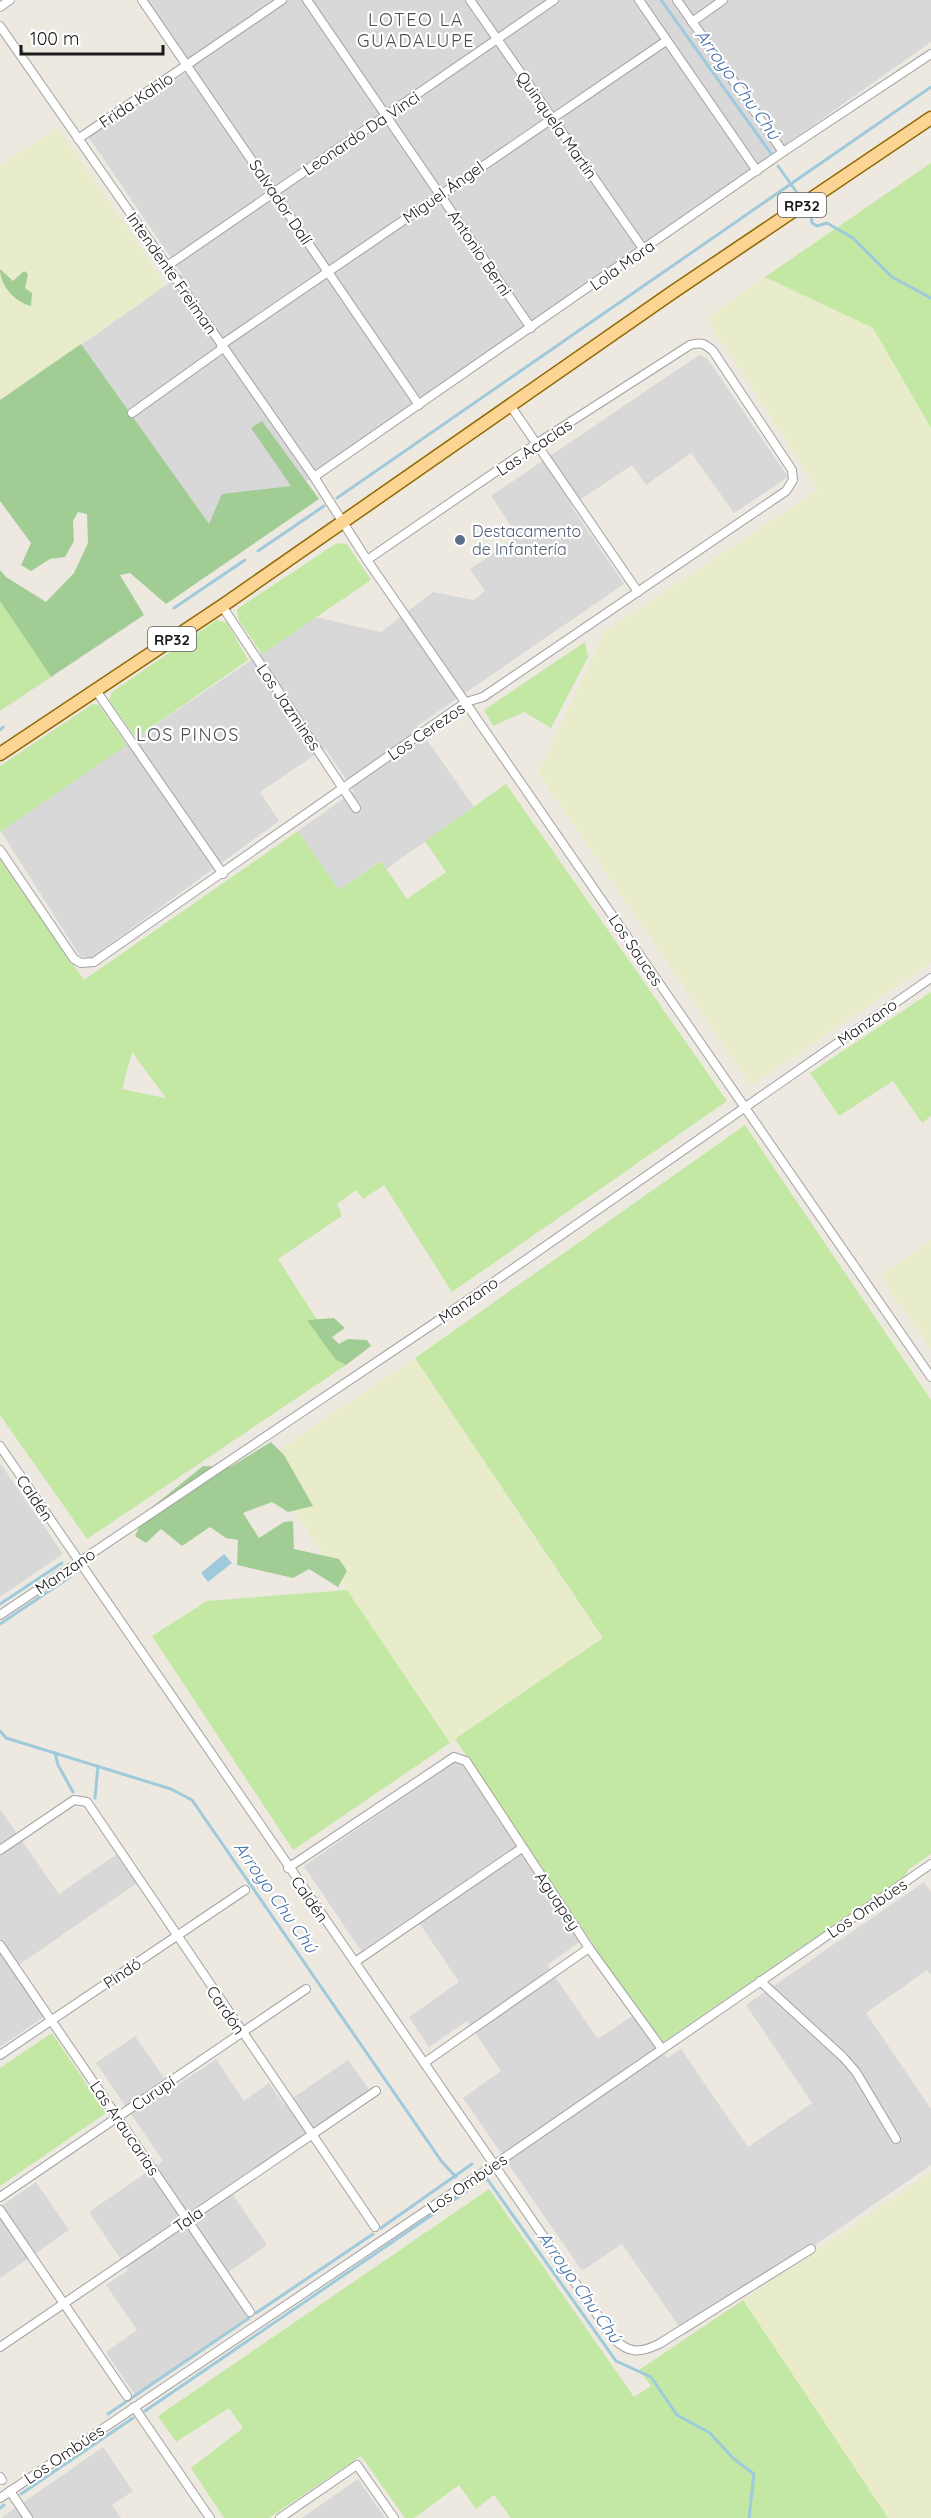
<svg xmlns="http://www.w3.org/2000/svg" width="931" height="2518" font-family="Quicksand,sans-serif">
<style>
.residential{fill:#d9d8d8}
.farmland{fill:#e8ecca}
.grass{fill:#c2e8a4;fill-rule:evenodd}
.forest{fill:#a1cd94}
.water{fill:#9fcadb}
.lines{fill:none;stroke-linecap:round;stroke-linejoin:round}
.stream{stroke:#9fcadb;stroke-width:3}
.street-casing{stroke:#a2a2a2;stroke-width:10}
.primary-casing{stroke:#916900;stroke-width:15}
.street{stroke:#fff;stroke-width:8}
.primary{stroke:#fcd595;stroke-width:12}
.service-dot{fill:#5c6f8a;stroke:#fff;stroke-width:2}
.labels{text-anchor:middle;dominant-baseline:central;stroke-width:4.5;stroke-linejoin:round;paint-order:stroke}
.shield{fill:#fff;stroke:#5f5f5f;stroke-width:1.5}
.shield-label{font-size:15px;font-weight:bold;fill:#1b1b1b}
.street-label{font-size:16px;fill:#1b1b1b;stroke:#fff}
.service-label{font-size:16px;fill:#4e5e75;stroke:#fff;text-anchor:start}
.neighbourhood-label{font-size:18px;letter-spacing:1.5px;fill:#4e4e4e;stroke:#fff}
.water-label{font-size:18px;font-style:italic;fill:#4873aa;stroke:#fff}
</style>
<rect width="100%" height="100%" fill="#ede9e0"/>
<g class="residential">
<path d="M138,0H931V42L323,470L220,540L81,345L182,274L88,136L187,72Z"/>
<path d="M699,355L707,358L788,477L734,513L691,453L646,485L632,465L571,506L624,584L417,726L474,807L386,869L380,861L339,890L298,831L354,791L325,748L260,792L279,821L91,958L80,956L0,830L315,617L381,632L433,592L474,600L485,591L470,569L518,536L491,496Z"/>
<path d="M0,1463L63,1554L0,1597Z"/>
<path d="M460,1758L584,1939L547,1965L598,2039L637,2013L667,2058L681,2049L748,2147L812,2103L746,2005L924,1882L931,1892V1975L927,1970L866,2013L931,2109V2165L685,2335L622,2244L582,2271L463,2098L501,2071L467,2021L429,2047L409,2017L459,1982L414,1915L361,1951L304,1866Z"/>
<path d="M0,1809L59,1894L120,1852L140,1881L13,1969L45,2016L0,2047Z"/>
<path d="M135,2036L172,2089L216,2059L244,2101L269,2083L284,2104L348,2060L370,2091L229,2189L267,2245L222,2277L249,2316L135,2395L106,2352L137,2330L106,2285L128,2270L89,2212L163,2161L96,2063Z"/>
<path d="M36,2182L69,2230L0,2278V2207Z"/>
<path d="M103,2447L133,2491L112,2505L121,2518H1Z"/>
<path d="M358,2479L385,2518H302Z"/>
</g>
<g class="farmland">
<path d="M58,127L166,285L0,400V166Z"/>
<path d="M765,277L873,328L931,428V963L751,1086L538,773L605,631L818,490L706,318Z"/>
<path d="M931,1240V1350L880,1276Z"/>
<path d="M415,1358L603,1639L450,1743L261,1462Z"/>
<path d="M931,2172V2518H888L743,2300Z"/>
</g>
<g class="grass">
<path d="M931,163V428L873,328L765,277Z"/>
<path d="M337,543L347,544L371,580L262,654L238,619L237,609Z"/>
<path d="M0,601L51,677L0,711Z"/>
<path d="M217,620L227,623L248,660L136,738L109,700L112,692Z"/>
<path d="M585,642L588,657L551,728L524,712L493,726L484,710Z"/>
<path d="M93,704L99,705L127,745L0,832V766Z"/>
<path d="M506,784L727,1101L452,1292L384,1185L363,1199L356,1190L337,1204L342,1216L278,1259L346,1365L87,1539L0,1415V860L84,980L298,831L339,890L381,861L407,899L446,872L425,841ZM132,1052L165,1097V1098L122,1089Z"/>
<path d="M931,992V1116L922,1123L893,1081L839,1116L810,1073Z"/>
<path d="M745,1125L931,1400V1854L908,1870L905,1876L660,2044L455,1739L603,1638L415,1358Z"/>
<path d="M347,1590L450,1743L293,1850L152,1636L207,1601Z"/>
<path d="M52,2033L106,2113L0,2186V2068Z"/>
<path d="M489,2189L634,2397L651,2386L639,2370L743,2300L888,2518H511L494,2495L476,2509L459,2485L414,2518H405L361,2456L269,2518H224L191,2468L243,2428L229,2408L176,2442L158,2416Z"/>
</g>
<g class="forest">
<path d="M0,269L13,281L24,271L28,274L25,288L32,293L31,306C15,302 0,286 0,269Z"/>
<path d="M81,344L209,524L222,494L291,486L251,428L262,421L319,499L166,604L130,573L120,575L144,615L51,677L0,601V570L6,577L46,602L74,573L88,543L87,514L78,512L73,521L74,541L65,557L50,559L31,571L21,565L31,543L0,501V400Z"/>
<path d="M334,1318L345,1328L332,1337L339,1344L348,1339L367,1340L371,1346L346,1365L335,1359L307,1320Z"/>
<path d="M271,1442L284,1455L313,1506L288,1512L272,1502L243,1513L259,1538L284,1522L293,1521L294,1549L339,1559L347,1571L338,1587L309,1569L293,1578L237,1565L238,1540L226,1538L210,1527L182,1546L161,1529L146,1543L135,1536L146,1512L203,1466L230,1467Z"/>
</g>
<path class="water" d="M224,1554L232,1563L208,1582L201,1573Z"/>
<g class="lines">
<g class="stream">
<path d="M661,0L772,155"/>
<path d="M778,166L798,194"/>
<path d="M811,214L812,223L817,226L827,223L853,238L892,277L931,298"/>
<path d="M337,498L931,87"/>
<path d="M258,551L324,506"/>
<path d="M174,608L245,560"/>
<path d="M0,730L3,727"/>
<path d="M0,1604L62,1563"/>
<path d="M0,1624L70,1577"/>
<path d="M0,1731L6,1738L171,1789L192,1800L442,2162L456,2177"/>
<path d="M55,1753L58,1765L73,1792"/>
<path d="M95,1798L98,1766"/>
<path d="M466,2190L484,2179L488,2180L616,2361L651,2377L677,2415L710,2433L734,2459L754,2474L749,2518"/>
<path d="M381,2228L472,2164"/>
<path d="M256,2313L373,2234"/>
<path d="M145,2411L467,2191"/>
<path d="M108,2414L249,2318"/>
<path d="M21,2494L133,2418"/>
<path d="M0,2508L4,2505"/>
</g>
<defs>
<g id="street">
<path d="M142,0L419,405"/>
<path d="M307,0L531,328"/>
<path d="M470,0L644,250"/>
<path d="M639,0L757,171"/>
<path d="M677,0L783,152"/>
<path d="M0,7L10,0"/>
<path d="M692,22L723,0"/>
<path d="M0,26L314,477L367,560L931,1377"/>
<path d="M78,139L282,0"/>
<path d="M167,266L554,0"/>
<path d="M221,345L666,41"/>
<path d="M510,405L638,592"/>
<path d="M132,413L223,348"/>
<path d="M314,477L783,152L931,54"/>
<path d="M222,606L356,808"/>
<path d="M95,689L223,874"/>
<path d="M0,850L74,959L81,963L94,962L466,702L483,697L786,491L793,480L792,470L713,351C704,343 701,342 690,345L536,444L367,560"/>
<path d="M0,1446L614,2339C630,2354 640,2353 659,2344L811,2249"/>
<path d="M0,1615L442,1318L931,978"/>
<path d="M0,1850L74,1800L87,1802L375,2227"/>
<path d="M288,1868L454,1757L466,1761L589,1948L662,2049"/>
<path d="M0,1945L250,2312"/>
<path d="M355,1962L522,1848"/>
<path d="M760,1981L843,2057L856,2072L896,2139"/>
<path d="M0,2055L245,1890"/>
<path d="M424,2063L589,1948"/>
<path d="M0,2197L306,1989"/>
<path d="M0,2210L127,2396"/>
<path d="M0,2347L376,2091"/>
<path d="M134,2407L210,2518"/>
<path d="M0,2477L2,2480"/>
<path d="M10,2491L28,2518"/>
<path d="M0,2498L494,2165L931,1864"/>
<path d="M280,2518L357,2465L394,2518"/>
</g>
<path id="primary" d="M0,754L222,606L673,292L931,118"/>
</defs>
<use href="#street" class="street-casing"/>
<use href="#primary" class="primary-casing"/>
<use href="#street" class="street"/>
<use href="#primary" class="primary"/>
</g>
<circle class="service-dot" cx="460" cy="540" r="6"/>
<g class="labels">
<g class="shield">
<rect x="778" y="193" width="48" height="24" rx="4.5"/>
<rect x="148" y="627" width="48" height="24" rx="4.5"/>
</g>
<g class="shield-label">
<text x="802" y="205">RP32</text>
<text x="172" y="639">RP32</text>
</g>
<g class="street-label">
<text transform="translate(136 100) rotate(-34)">Frida Kahlo</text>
<text transform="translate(557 125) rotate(55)">Quinquela Martín</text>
<text transform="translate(361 133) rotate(-34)">Leonardo Da Vinci</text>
<text transform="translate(443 192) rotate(-35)">Miguel Ángel</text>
<text transform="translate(281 202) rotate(56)">Salvador Dalí</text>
<text transform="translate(480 253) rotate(56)">Antonio Berni</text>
<text transform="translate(622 265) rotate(-35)">Lola Mora</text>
<text transform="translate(172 273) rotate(55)">Intendente Freiman</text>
<text transform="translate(534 447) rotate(-34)">Las Acacias</text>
<text transform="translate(289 707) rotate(56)">Los Jazmines</text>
<text transform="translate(426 731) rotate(-34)">Los Cerezos</text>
<text transform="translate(636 950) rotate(56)">Los Sauces</text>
<text transform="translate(867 1022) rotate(-35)">Manzano</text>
<text transform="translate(468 1300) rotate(-35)">Manzano</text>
<text transform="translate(35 1498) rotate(56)">Caldén</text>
<text transform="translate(65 1571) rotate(-34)">Manzano</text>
<text transform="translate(310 1899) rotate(55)">Caldén</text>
<text transform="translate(558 1901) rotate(56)">Aguapey</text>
<text transform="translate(867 1908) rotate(-34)">Los Ombúes</text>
<text transform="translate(122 1973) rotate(-34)">Pindó</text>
<text transform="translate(226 2010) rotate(56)">Cardón</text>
<text transform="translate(153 2093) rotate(-34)">Curupí</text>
<text transform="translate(125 2128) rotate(56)">Las Araucarias</text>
<text transform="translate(467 2183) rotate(-34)">Los Ombúes</text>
<text transform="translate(188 2219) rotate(-34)">Tala</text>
<text transform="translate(64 2454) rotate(-34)">Los Ombúes</text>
</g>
<g class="service-label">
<text x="472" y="531">Destacamento<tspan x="472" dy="18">de Infantería</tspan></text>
</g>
<g class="neighbourhood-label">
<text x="416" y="19">LOTEO LA<tspan x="416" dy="21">GUADALUPE</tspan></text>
<text x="188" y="734">LOS PINOS</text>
</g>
<g class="water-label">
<text transform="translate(738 84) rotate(54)">Arroyo Chu Chú</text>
<text transform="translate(276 1897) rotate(55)">Arroyo Chu Chú</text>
<text transform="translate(580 2287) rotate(55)">Arroyo Chu Chú</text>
</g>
</g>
<path d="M21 45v9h142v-9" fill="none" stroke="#1b1b1b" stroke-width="3"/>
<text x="30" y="45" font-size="18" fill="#1b1b1b" stroke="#ffffff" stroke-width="4.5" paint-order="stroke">100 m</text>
</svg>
